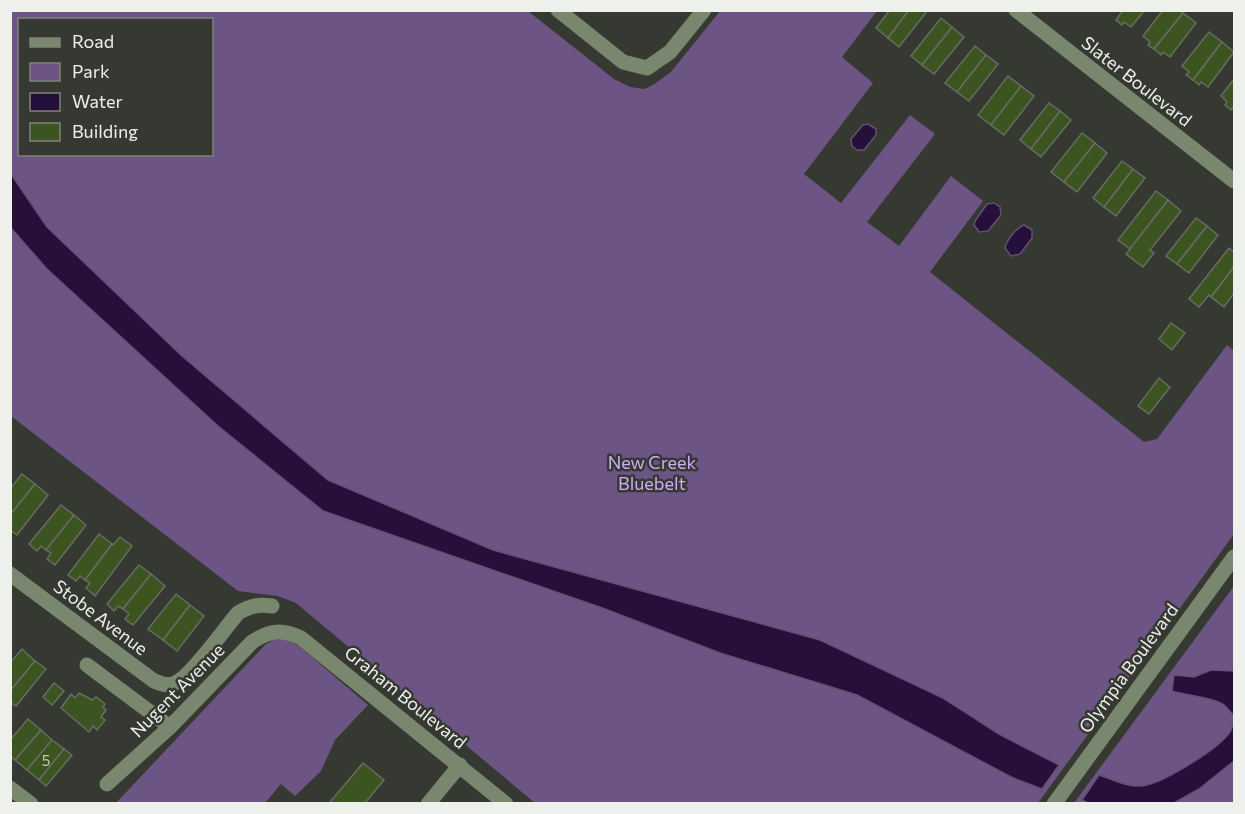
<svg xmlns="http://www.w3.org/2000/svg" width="1245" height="814" font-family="Commissioner,sans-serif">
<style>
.green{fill:#6c5584;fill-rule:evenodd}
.water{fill:#270f3b;stroke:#625270;stroke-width:1.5}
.building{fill:#3c5520;stroke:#676c64;stroke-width:1.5}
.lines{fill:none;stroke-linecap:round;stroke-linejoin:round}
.minor{stroke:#7a876f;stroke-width:15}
.labels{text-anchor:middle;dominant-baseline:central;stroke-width:5;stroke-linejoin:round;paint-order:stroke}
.number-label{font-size:15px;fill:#c1c9b8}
.street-label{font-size:18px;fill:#edf0eb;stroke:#363932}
.park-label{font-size:18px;fill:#d1abf8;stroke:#363932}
</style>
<rect width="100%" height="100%" fill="#363932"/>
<g class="green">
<path d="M10,11H528L614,79L630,87L644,89L653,85L671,72L720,11H877L842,57L873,83L804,174L841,203L910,115L935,134L867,222L899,246L951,176L983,201L930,272L1144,442L1157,439L1227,345L1234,351V534L1038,803H535L296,603L278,596L238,591L11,416ZM20,20H212V154H20Z"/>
<path d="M1234,586V803H1074Z"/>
<path d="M284,639L299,646L368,705L335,740L321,771L295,796L281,784L265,803L115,804L266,644L274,640Z"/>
</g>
<g class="water">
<path d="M868,124L876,129V135L864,150H857L852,146L851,139L863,125Z"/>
<path d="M11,174L47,227L182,356L328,480L493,550L820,640L943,698L999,734L1059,765L1042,789L1011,777L857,695L720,653L605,609L323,511L218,426L47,269L11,228Z"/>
<path d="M994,203L1000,207L1001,215L988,231L979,232L974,225L975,221L987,204Z"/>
<path d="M1024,225L1032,230V238L1020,254L1011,256L1005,248C1007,240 1016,228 1024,225Z"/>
<path d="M1211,670L1234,671V716C1231,713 1228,708 1224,705C1212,697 1187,696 1172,691L1174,675L1194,677Z"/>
<path d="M1234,719V761L1199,789L1174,803L1090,804L1082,800L1099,775C1112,779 1126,787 1139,786C1160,786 1218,749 1230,732C1232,729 1233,723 1234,719Z"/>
</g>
<g class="building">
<path d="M890,10H909L888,38L876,28Z"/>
<path d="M909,10H928L899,47L888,38Z"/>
<path d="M1123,10H1145L1131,27L1124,22L1122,25L1116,20Z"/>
<path d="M1163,10H1180L1183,13L1154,49L1148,45L1150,42L1143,36Z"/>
<path d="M1183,13L1196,23L1170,57L1163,52L1161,55L1154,49Z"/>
<path d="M941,18L952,27L922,65L911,56Z"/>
<path d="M952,27L964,37L934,74L922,65Z"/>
<path d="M1209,32L1222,42L1193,80L1186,75L1189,72L1182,66Z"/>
<path d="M1222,42L1234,52L1208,87L1201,82L1199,85L1193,80Z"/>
<path d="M975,46L986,55L957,92L945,83Z"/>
<path d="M986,55L998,64L969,101L957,92Z"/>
<path d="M1008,76L1021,86L991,125L978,115Z"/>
<path d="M1234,79V106L1231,110L1225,105L1227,102L1221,96Z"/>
<path d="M1021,86L1034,96L1004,135L991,125Z"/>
<path d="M1049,103L1060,111L1031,149L1020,140Z"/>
<path d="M1060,111L1071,120L1041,157L1031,149Z"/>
<path d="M1082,133L1095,143L1064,182L1051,172Z"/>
<path d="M1095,143L1107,153L1077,192L1064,182Z"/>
<path d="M1122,161L1133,169L1104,207L1093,198Z"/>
<path d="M1133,169L1145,178L1116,216L1104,207Z"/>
<path d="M1156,191L1168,200L1130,249L1118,240Z"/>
<path d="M1168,200L1181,211L1150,250L1154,253L1143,267L1126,254Z"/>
<path d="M1196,218L1207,226L1177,264L1166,256Z"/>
<path d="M1207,226L1218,235L1189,273L1177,264Z"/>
<path d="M1229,248L1234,252V267L1211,297L1209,295L1199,307L1189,299Z"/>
<path d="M1234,267V293L1224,307L1211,297Z"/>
<path d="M1171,323L1185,333L1172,350L1159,339Z"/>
<path d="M1159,378L1170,387L1149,414L1138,406Z"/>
<path d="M22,474L35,484L10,515V489Z"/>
<path d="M35,484L48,495L17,535L10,530L12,523L10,515Z"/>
<path d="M61,505L74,515L46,550L41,546L37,551L29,544Z"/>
<path d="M74,515L86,525L55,565L47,559L51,553L46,550Z"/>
<path d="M99,534L112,544L85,580L80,576L76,581L68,575Z"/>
<path d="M120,537L132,546L95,596L86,588L90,583L85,580L112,544L113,545Z"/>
<path d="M139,565L151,574L123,609L118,606L114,611L107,604Z"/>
<path d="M151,574L165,586L133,625L125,619L129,614L123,609Z"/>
<path d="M176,594L190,605L163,640L148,629Z"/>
<path d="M190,605L204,616L177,651L163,640Z"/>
<path d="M22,649L35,661L10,691V663Z"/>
<path d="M35,661L46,669L16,706L10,702V691Z"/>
<path d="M54,683L64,691L52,705L43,697Z"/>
<path d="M79,693L92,700L96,697L105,704L103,707L106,710L101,717L105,720L97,730L93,726L89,732L61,708L71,694L75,698Z"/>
<path d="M28,719L41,730L15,760L10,756V740Z"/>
<path d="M41,730L52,740L27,770L15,760Z"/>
<path d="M52,740L64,749L39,780L27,770Z"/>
<path d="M64,749L72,755L46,786L39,780Z"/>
<path d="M363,763L384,780L364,804H331L330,802Z"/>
</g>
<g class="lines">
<g class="minor">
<path d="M558,10L623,62L647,68L670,52L704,10"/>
<path d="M1016,10L1234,181"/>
<path d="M10,574L154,681C162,684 169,687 177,682C192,675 225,628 238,613C250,606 258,604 272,606"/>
<path d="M87,665L170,727"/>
<path d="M107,784L170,727L252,642C270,630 282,629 301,638L506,804"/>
<path d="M10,788L31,804"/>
<path d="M428,804L460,765"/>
<path d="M1054,804L1234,557"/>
</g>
</g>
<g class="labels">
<g class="number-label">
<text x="46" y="760">5</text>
</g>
<g class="street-label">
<text transform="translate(1137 81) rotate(38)">Slater Boulevard</text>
<text transform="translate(101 617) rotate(37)">Stobe Avenue</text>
<text transform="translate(1128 668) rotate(-54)">Olympia Boulevard</text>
<text transform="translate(177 690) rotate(-45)">Nugent Avenue</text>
<text transform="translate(406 697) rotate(39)">Graham Boulevard</text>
</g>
<g class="park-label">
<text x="652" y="462">New Creek<tspan x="652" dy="21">Bluebelt</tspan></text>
</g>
</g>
<rect width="1245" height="814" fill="none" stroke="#edf0eb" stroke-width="24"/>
<rect x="18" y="18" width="195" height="138" fill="#363932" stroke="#7f827c" stroke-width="1.5"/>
<rect x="30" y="38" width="30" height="9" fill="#7a876f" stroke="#7f827c" stroke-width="1.5"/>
<text x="72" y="48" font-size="18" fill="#edf0eb">Road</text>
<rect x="30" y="63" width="30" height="18" fill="#6c5584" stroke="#7f827c" stroke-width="1.5"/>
<text x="72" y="78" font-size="18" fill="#edf0eb">Park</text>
<rect x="30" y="93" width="30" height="18" fill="#270f3b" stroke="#7f827c" stroke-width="1.5"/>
<text x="72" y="108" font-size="18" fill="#edf0eb">Water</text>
<rect x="30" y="123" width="30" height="18" fill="#3c5520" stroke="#7f827c" stroke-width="1.5"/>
<text x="72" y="138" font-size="18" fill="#edf0eb">Building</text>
</svg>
